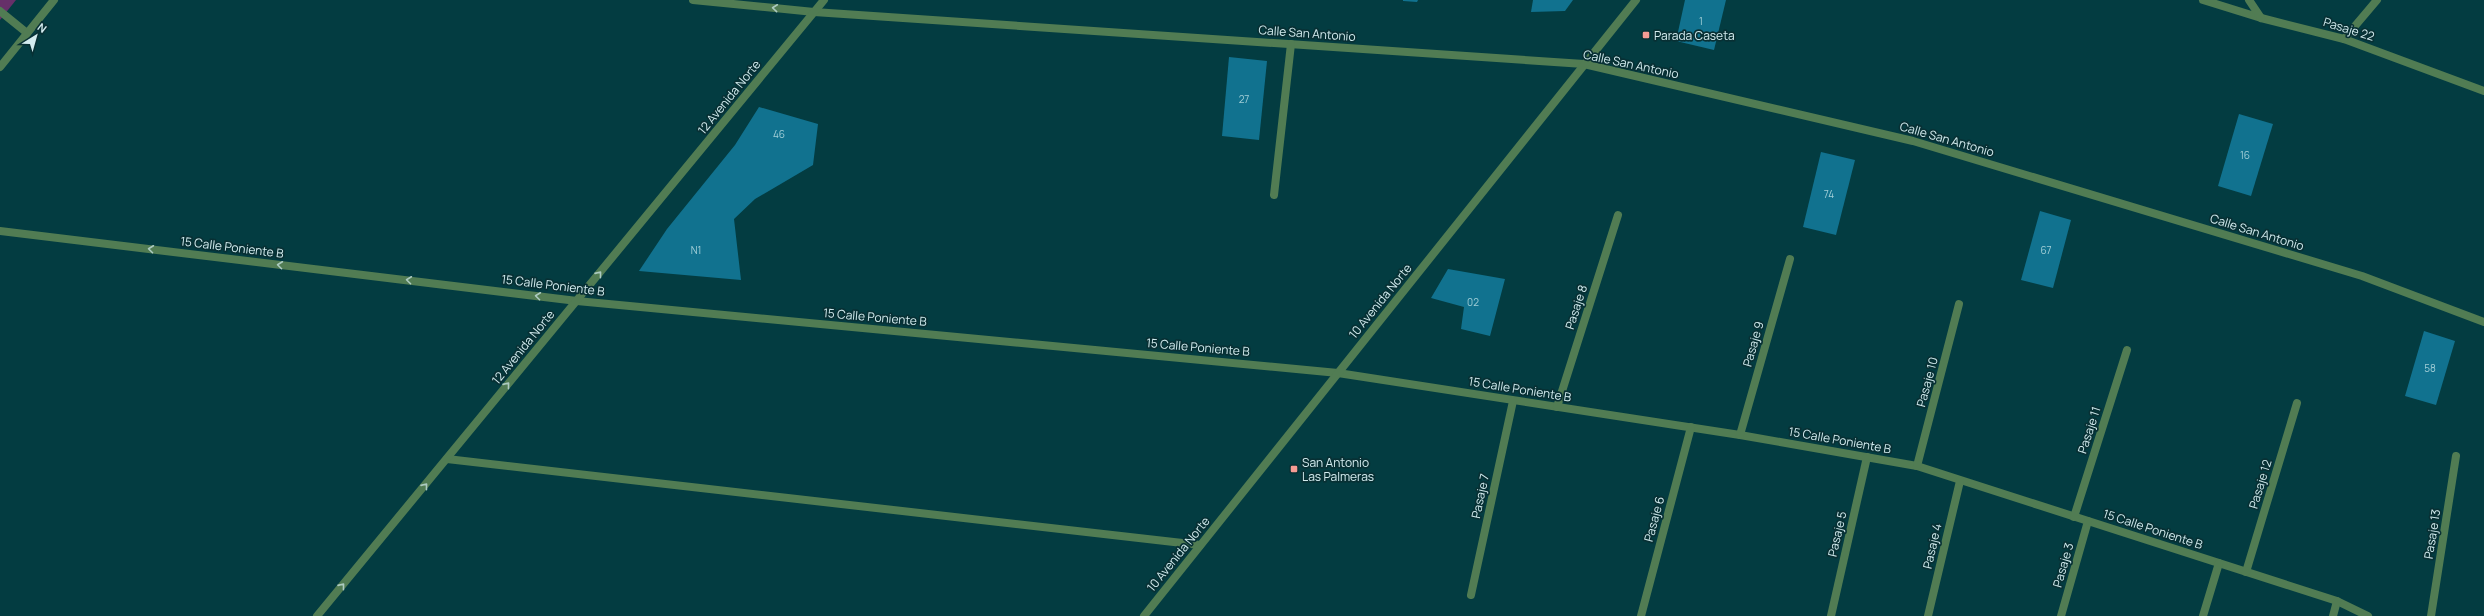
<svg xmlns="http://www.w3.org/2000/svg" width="2484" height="616" font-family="Manrope,sans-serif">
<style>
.green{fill:#663069}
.building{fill:#11728f}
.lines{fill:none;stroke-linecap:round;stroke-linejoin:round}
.street{stroke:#517c53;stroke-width:8}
.oneway{stroke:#accac0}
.poi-dot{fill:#f59c94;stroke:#083034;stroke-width:1.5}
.labels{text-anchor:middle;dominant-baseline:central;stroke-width:3.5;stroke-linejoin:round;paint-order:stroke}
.number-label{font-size:10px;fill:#a2ced7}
.street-label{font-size:12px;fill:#d3ecef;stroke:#083034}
.poi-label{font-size:12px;fill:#d3ecef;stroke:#083034;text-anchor:start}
</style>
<rect width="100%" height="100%" fill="#033c41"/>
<path class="green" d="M0,0H16L0,20Z"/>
<g class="building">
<path d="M1403,0H1418L1417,2L1403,1Z"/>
<path d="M1533,0H1573L1565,11L1531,12Z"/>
<path d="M1685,0H1726L1714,50L1676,41Z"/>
<path d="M1229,57L1267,61L1259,140L1222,136Z"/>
<path d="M759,107L818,124L813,165L755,199L734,219L741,280L639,271L667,229L735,145Z"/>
<path d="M2239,114L2273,124L2251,196L2218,186Z"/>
<path d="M1821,152L1855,160L1836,235L1803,227Z"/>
<path d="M2040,211L2071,220L2053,288L2021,280Z"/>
<path d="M1448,269L1505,279L1490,336L1461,329L1464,307L1431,298Z"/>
<path d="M2424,331L2455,341L2436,405L2405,396Z"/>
</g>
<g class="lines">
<g class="street">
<path d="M693,0L814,12L1584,64L1913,141L2362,276L2484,322"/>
<path d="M2203,0L2261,18L2344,39L2484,91"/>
<path d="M2249,0L2261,18"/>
<path d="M0,11L27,33"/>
<path d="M2344,39L2377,0"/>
<path d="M0,67L54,0"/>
<path d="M1274,195L1291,44"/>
<path d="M0,231L577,301L1338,373L1740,435L1917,466L2337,601L2368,616"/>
<path d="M1557,407L1618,215"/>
<path d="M1740,435L1790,259"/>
<path d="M447,459L1200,545"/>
<path d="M1917,466L1959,304"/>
<path d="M2074,517L2127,350"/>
<path d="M2246,572L2297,403"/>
<path d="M1471,595L1513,401"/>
<path d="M317,616L824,0"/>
<path d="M1144,616L1636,0"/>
<path d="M1641,616L1691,427"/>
<path d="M1831,616L1867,457"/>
<path d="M1928,616L1960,481"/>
<path d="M2061,616L2088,521"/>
<path d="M2203,616L2219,563"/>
<path d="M2333,616L2337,601"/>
<path d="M2431,616L2456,456"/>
</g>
</g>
<defs><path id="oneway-chevron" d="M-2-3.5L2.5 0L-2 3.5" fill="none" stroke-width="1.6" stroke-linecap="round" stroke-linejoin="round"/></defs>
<g class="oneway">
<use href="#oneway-chevron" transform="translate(775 8) rotate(-174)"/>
<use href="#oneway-chevron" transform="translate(151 249) rotate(-173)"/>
<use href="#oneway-chevron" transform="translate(280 265) rotate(-173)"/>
<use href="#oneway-chevron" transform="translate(599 274) rotate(-51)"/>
<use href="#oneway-chevron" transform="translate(409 280) rotate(-173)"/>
<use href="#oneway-chevron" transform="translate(538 296) rotate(-173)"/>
<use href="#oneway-chevron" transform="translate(507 385) rotate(-51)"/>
<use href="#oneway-chevron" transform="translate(425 486) rotate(-51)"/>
<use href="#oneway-chevron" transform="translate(342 586) rotate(-51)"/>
</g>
<g class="poi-dot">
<rect x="1642" y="31" width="8" height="8" rx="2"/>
<rect x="1290" y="465" width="8" height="8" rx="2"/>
</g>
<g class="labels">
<g class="number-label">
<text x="1701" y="21">1</text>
<text x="1244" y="99">27</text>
<text x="779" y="134">46</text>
<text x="2245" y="155">16</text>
<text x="1829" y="194">74</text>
<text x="696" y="250">N1</text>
<text x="2046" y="250">67</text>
<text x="1473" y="302">02</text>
<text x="2430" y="368">58</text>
</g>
<g class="street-label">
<text transform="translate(2349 29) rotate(17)">Pasaje 22</text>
<text transform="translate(1307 33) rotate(4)">Calle San Antonio</text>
<text transform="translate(1631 64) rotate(12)">Calle San Antonio</text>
<text transform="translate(729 97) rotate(-51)">12 Avenida Norte</text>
<text transform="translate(1947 139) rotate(16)">Calle San Antonio</text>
<text transform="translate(2257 232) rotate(17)">Calle San Antonio</text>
<text transform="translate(232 247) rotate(7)">15 Calle Poniente B</text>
<text transform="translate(553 285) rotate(7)">15 Calle Poniente B</text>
<text transform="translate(1380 301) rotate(-51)">10 Avenida Norte</text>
<text transform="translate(1576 307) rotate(-72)">Pasaje 8</text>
<text transform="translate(875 317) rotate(5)">15 Calle Poniente B</text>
<text transform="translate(1753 344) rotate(-74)">Pasaje 9</text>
<text transform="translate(523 347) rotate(-51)">12 Avenida Norte</text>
<text transform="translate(1198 347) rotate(5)">15 Calle Poniente B</text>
<text transform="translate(1927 382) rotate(-75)">Pasaje 10</text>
<text transform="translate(1520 389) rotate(9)">15 Calle Poniente B</text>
<text transform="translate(2089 430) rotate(-72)">Pasaje 11</text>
<text transform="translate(1840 440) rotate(10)">15 Calle Poniente B</text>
<text transform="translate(2260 484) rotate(-73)">Pasaje 12</text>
<text transform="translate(1480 496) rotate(-78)">Pasaje 7</text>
<text transform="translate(1654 519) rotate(-75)">Pasaje 6</text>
<text transform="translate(2153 529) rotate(18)">15 Calle Poniente B</text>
<text transform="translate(1837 534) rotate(-77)">Pasaje 5</text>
<text transform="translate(2432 534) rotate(-81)">Pasaje 13</text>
<text transform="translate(1932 546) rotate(-77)">Pasaje 4</text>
<text transform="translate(1178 554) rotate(-51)">10 Avenida Norte</text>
<text transform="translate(2063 565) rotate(-74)">Pasaje 3</text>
</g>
<g class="poi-label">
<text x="1654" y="35">Parada Caseta</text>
<text x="1302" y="462">San Antonio<tspan x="1302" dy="14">Las Palmeras</tspan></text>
</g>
</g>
<g transform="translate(36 36) rotate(37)" stroke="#083034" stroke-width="3" paint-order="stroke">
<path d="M0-3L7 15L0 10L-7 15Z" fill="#d3ecef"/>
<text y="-6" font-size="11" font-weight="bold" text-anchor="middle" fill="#d3ecef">N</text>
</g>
</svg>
